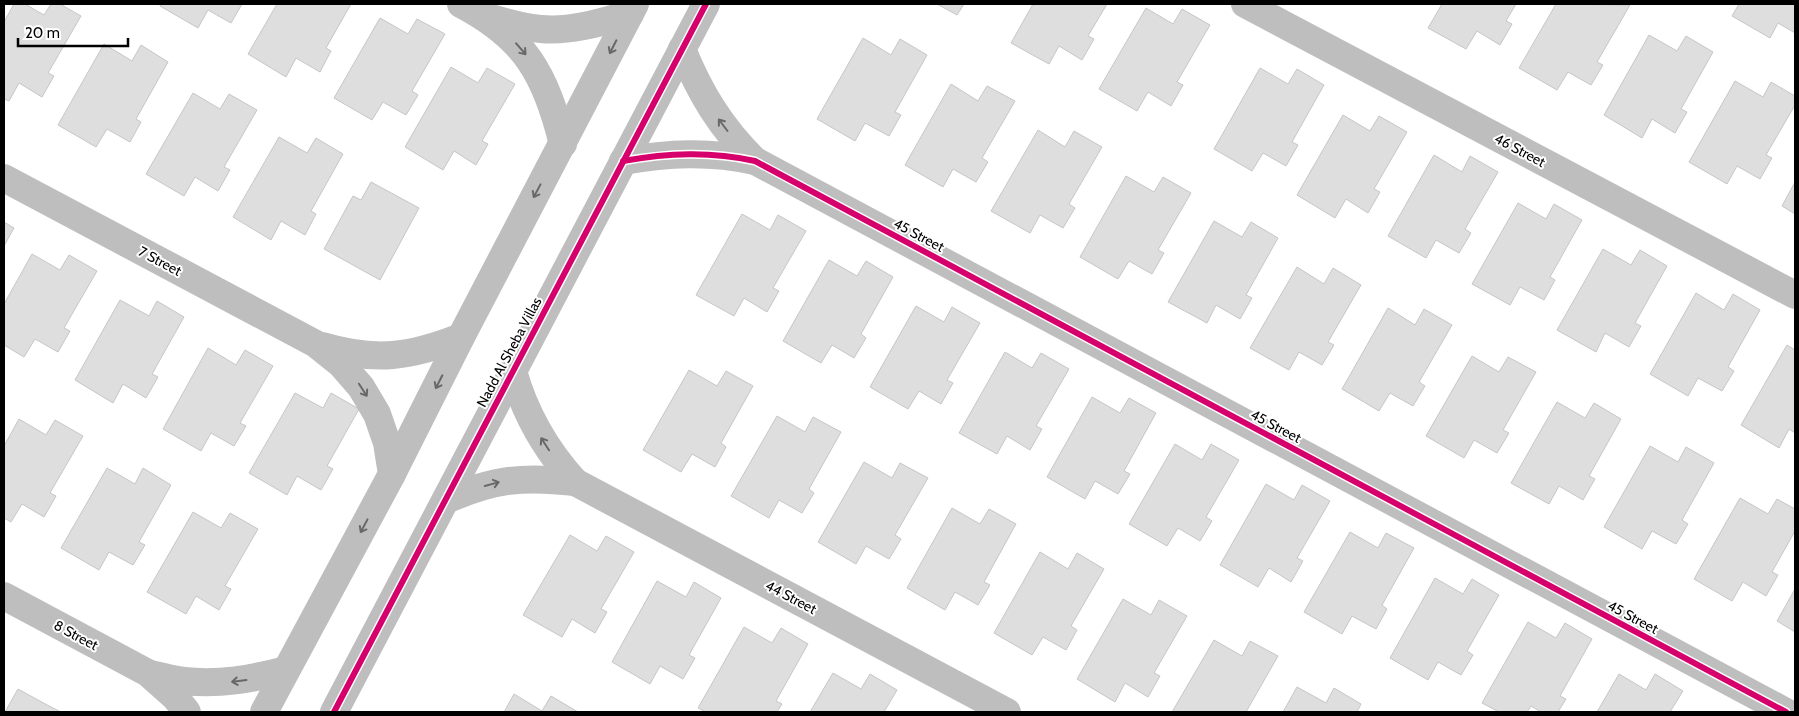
<svg xmlns="http://www.w3.org/2000/svg" width="1799" height="716" font-family="Cabin,sans-serif">
<style>
.building{fill:#dedede;stroke:#c6c6c6}
.lines{fill:none;stroke-linecap:round;stroke-linejoin:round}
.minor{stroke:#bebebe;stroke-width:28}
.cycleway-casing{stroke:#fff;stroke-width:9}
.cycleway{stroke:#d6006c;stroke-width:6}
.oneway{stroke:#686868}
.labels{text-anchor:middle;dominant-baseline:central;stroke-width:4;stroke-linejoin:round;paint-order:stroke}
.street-label{font-size:14px;fill:#000;stroke:#fff}
</style>
<rect width="100%" height="100%" fill="#fff"/>
<g class="building">
<path d="M14,4H25L44,15L51,4H60L81,16L48,73L54,76L42,97L19,83L9,101L4,99V22Z"/>
<path d="M161,4H242L231,23L208,10L198,28L160,6Z"/>
<path d="M277,4H351L326,48L331,51L320,72L296,58L286,77L248,54Z"/>
<path d="M937,4H964L957,15Z"/>
<path d="M1033,4H1107L1088,36L1094,39L1082,60L1059,46L1049,64L1011,43Z"/>
<path d="M1442,4H1516L1506,21L1512,24L1500,45L1477,31L1466,49L1428,28Z"/>
<path d="M1556,4L1630,5L1597,62L1603,65L1591,85L1568,72L1557,90L1519,68Z"/>
<path d="M1739,4H1795V33L1778,23L1770,38L1732,16Z"/>
<path d="M1146,8L1173,24L1182,9L1210,25L1177,82L1183,85L1171,106L1148,92L1137,111L1099,89Z"/>
<path d="M380,18L408,34L417,19L445,34L412,91L418,95L406,115L383,102L372,120L334,98Z"/>
<path d="M1649,35L1677,51L1686,36L1713,52L1681,109L1687,112L1675,133L1652,119L1642,138L1604,115Z"/>
<path d="M863,38L891,55L900,39L927,55L895,112L901,115L889,136L865,123L855,141L817,119Z"/>
<path d="M104,44L132,61L141,45L168,62L136,119L141,122L130,142L107,129L96,147L58,125Z"/>
<path d="M451,67L478,83L487,68L515,84L482,141L488,144L476,165L454,151L443,170L405,147Z"/>
<path d="M1260,68L1288,84L1297,69L1324,85L1292,142L1298,145L1286,166L1263,153L1252,171L1214,149Z"/>
<path d="M1735,81L1763,97L1771,82L1795,96V105L1766,155L1772,158L1760,179L1737,166L1727,184L1689,162Z"/>
<path d="M951,84L978,101L987,86L1015,101L982,158L988,162L976,182L953,169L943,187L905,165Z"/>
<path d="M193,93L220,109L229,94L257,110L224,167L230,170L218,191L195,177L184,196L146,174Z"/>
<path d="M1343,115L1370,131L1379,116L1407,132L1374,189L1380,192L1368,213L1346,199L1335,218L1297,195Z"/>
<path d="M1038,130L1065,147L1074,131L1102,147L1069,204L1075,208L1063,228L1040,215L1030,233L991,211Z"/>
<path d="M279,137L307,153L316,138L343,154L311,211L316,214L305,235L281,221L271,240L233,217Z"/>
<path d="M1434,155L1462,172L1470,156L1498,172L1465,229L1471,233L1459,253L1436,240L1426,258L1388,236Z"/>
<path d="M1126,176L1154,192L1163,177L1191,193L1158,250L1164,253L1152,274L1129,261L1118,279L1080,257Z"/>
<path d="M371,182L419,208L380,280L324,249L353,196L361,200Z"/>
<path d="M1795,182V214L1782,206Z"/>
<path d="M1518,203L1546,219L1554,204L1582,220L1550,277L1555,280L1544,300L1520,287L1510,305L1472,284Z"/>
<path d="M742,214L770,230L778,215L806,231L773,288L779,291L767,312L744,298L734,316L696,295Z"/>
<path d="M1214,221L1242,237L1251,222L1278,238L1246,295L1252,298L1240,319L1216,305L1207,323L1168,302Z"/>
<path d="M4,222L14,228L4,246Z"/>
<path d="M1603,249L1631,265L1640,250L1667,266L1635,323L1641,326L1629,347L1605,333L1596,352L1557,330Z"/>
<path d="M32,254L60,270L69,255L97,271L64,328L70,331L58,352L35,339L24,357L4,345V304Z"/>
<path d="M829,260L857,276L866,261L893,277L861,334L866,338L854,358L832,345L821,363L783,341Z"/>
<path d="M1297,267L1324,284L1333,268L1361,285L1328,342L1334,345L1322,365L1299,352L1289,370L1250,348Z"/>
<path d="M1696,293L1724,310L1733,294L1760,310L1728,367L1734,371L1722,391L1698,378L1688,396L1650,374Z"/>
<path d="M120,300L149,316L157,301L184,317L152,374L158,377L146,398L123,384L113,403L75,380Z"/>
<path d="M916,306L944,322L952,307L980,323L947,380L953,383L941,404L919,391L908,409L870,387Z"/>
<path d="M1388,308L1415,325L1424,309L1452,325L1419,382L1425,386L1413,406L1390,393L1379,411L1342,389Z"/>
<path d="M1787,345L1795,350V433L1789,429L1779,448L1741,425Z"/>
<path d="M208,348L236,365L245,350L273,366L240,423L246,426L234,446L211,433L201,451L163,429Z"/>
<path d="M1005,352L1032,368L1041,353L1069,369L1036,426L1042,429L1030,450L1007,436L997,454L959,433Z"/>
<path d="M1472,356L1499,372L1508,357L1536,372L1503,430L1509,433L1497,453L1474,440L1464,458L1426,436Z"/>
<path d="M689,370L717,386L726,371L753,386L721,443L726,447L715,467L692,454L681,472L643,450Z"/>
<path d="M295,393L323,408L331,393L359,409L327,466L333,469L321,490L297,476L287,495L249,473Z"/>
<path d="M1092,397L1120,413L1129,398L1156,413L1124,471L1130,474L1118,494L1095,481L1085,499L1047,477Z"/>
<path d="M1557,402L1585,418L1594,403L1621,419L1589,476L1595,479L1583,500L1559,486L1549,504L1511,483Z"/>
<path d="M777,416L805,432L813,417L841,432L809,489L814,493L802,513L779,500L769,518L731,496Z"/>
<path d="M19,419L46,435L55,420L83,436L50,493L56,496L44,517L22,504L11,522L4,518V446Z"/>
<path d="M1175,444L1202,460L1211,444L1239,460L1206,517L1212,521L1200,541L1178,528L1167,546L1129,524Z"/>
<path d="M1650,446L1678,462L1686,447L1714,463L1682,520L1688,524L1676,544L1652,531L1642,549L1604,527Z"/>
<path d="M864,462L892,478L900,463L928,478L895,535L901,539L889,559L866,546L856,564L818,542Z"/>
<path d="M107,468L135,484L143,468L171,485L139,542L145,545L133,565L109,552L99,570L61,548Z"/>
<path d="M1266,484L1294,500L1302,485L1330,501L1297,558L1303,561L1291,582L1269,568L1258,587L1220,565Z"/>
<path d="M1740,498L1768,514L1777,499L1795,509V531L1772,572L1778,575L1766,596L1743,582L1732,601L1694,579Z"/>
<path d="M952,508L980,524L989,509L1016,524L984,582L990,585L978,605L955,592L945,610L907,588Z"/>
<path d="M193,512L221,528L230,513L258,529L225,586L231,589L219,610L196,596L186,614L147,592Z"/>
<path d="M1350,532L1378,548L1386,533L1414,548L1382,605L1387,609L1376,629L1352,616L1342,634L1304,612Z"/>
<path d="M570,535L597,551L606,536L634,552L601,609L607,612L595,633L572,619L562,637L523,615Z"/>
<path d="M1040,552L1068,569L1077,553L1104,569L1071,626L1077,630L1066,650L1043,637L1032,655L994,633Z"/>
<path d="M1435,578L1463,594L1472,579L1499,595L1467,651L1473,655L1461,675L1438,662L1428,680L1390,658Z"/>
<path d="M657,581L686,597L694,582L721,598L689,655L695,658L683,679L660,666L650,684L612,662Z"/>
<path d="M1795,589V632L1777,621Z"/>
<path d="M1123,599L1151,615L1159,600L1187,616L1154,673L1160,676L1148,697L1125,683L1115,702L1077,679Z"/>
<path d="M1528,622L1556,638L1565,623L1592,639L1560,696L1566,699L1558,712H1541L1531,706L1527,712H1499L1482,703Z"/>
<path d="M744,627L772,643L781,628L808,644L776,701L782,704L777,712H706L698,708Z"/>
<path d="M1214,640L1242,656L1250,641L1278,656L1246,712H1172Z"/>
<path d="M833,673L861,689L870,674L897,690L884,712H810Z"/>
<path d="M1619,674L1646,690L1655,674L1683,691L1670,712H1597Z"/>
<path d="M1297,687L1326,703L1334,688L1361,704L1357,712H1283Z"/>
<path d="M18,689L49,706L61,712H5Z"/>
<path d="M514,694L542,711L551,696L578,712H504Z"/>
</g>
<g class="lines">
<g class="minor">
<path d="M461,4C526,38 545,74 563,144"/>
<path d="M1245,4L1795,295"/>
<path d="M491,18C508,23 524,28 541,29C571,32 602,22 630,14"/>
<path d="M682,49C700,93 721,128 755,161"/>
<path d="M623,161C668,153 710,151 755,161L1786,712"/>
<path d="M4,178L316,344L341,364L361,387L377,414L387,443L392,474"/>
<path d="M322,346C376,362 410,357 461,337"/>
<path d="M513,371C525,414 545,449 575,482L1007,712"/>
<path d="M446,500C494,479 523,476 575,482"/>
<path d="M4,596L148,673L175,697L187,712"/>
<path d="M150,674C161,676 173,680 184,681C219,685 252,679 286,670"/>
<path d="M264,712L392,474L461,337L635,4"/>
<path d="M334,712L706,4"/>
</g>
<defs>
<g id="cycleway">
<path d="M623,161C668,153 710,151 755,161L1786,712"/>
<path d="M334,712L706,4"/>
</g>
</defs>
<use href="#cycleway" class="cycleway-casing"/>
<use href="#cycleway" class="cycleway"/>
</g>
<defs><path id="oneway-shaft" d="M-6 0H5M1.5-3L5.5 0L1.5 3" fill="none" stroke-width="1.6" stroke-linecap="round" stroke-linejoin="round" transform="scale(1.25)"/></defs>
<g class="oneway">
<use href="#oneway-shaft" transform="translate(613 47) rotate(117)"/>
<use href="#oneway-shaft" transform="translate(521 49) rotate(49)"/>
<use href="#oneway-shaft" transform="translate(723 125) rotate(-127)"/>
<use href="#oneway-shaft" transform="translate(537 191) rotate(118)"/>
<use href="#oneway-shaft" transform="translate(439 382) rotate(117)"/>
<use href="#oneway-shaft" transform="translate(363 390) rotate(57)"/>
<use href="#oneway-shaft" transform="translate(545 444) rotate(-123)"/>
<use href="#oneway-shaft" transform="translate(492 484) rotate(-15)"/>
<use href="#oneway-shaft" transform="translate(364 526) rotate(118)"/>
<use href="#oneway-shaft" transform="translate(239 681) rotate(173)"/>
</g>
<g class="labels">
<g class="street-label">
<text transform="translate(1520 150) rotate(28)">46 Street</text>
<text transform="translate(919 235) rotate(28)">45 Street</text>
<text transform="translate(160 261) rotate(28)">7 Street</text>
<text transform="translate(509 352) rotate(-62)">Nadd Al Sheba Villas</text>
<text transform="translate(1276 426) rotate(28)">45 Street</text>
<text transform="translate(791 597) rotate(28)">44 Street</text>
<text transform="translate(1633 617) rotate(28)">45 Street</text>
<text transform="translate(76 635) rotate(28)">8 Street</text>
</g>
</g>
<rect width="1799" height="716" fill="none" stroke="#000000" stroke-width="10"/>
<path d="M18 38v8h110v-8" fill="none" stroke="#000000" stroke-width="2.5"/>
<text x="25" y="38" font-size="15" fill="#000000" stroke="#ffffff" stroke-width="4" paint-order="stroke">20 m</text>
</svg>
